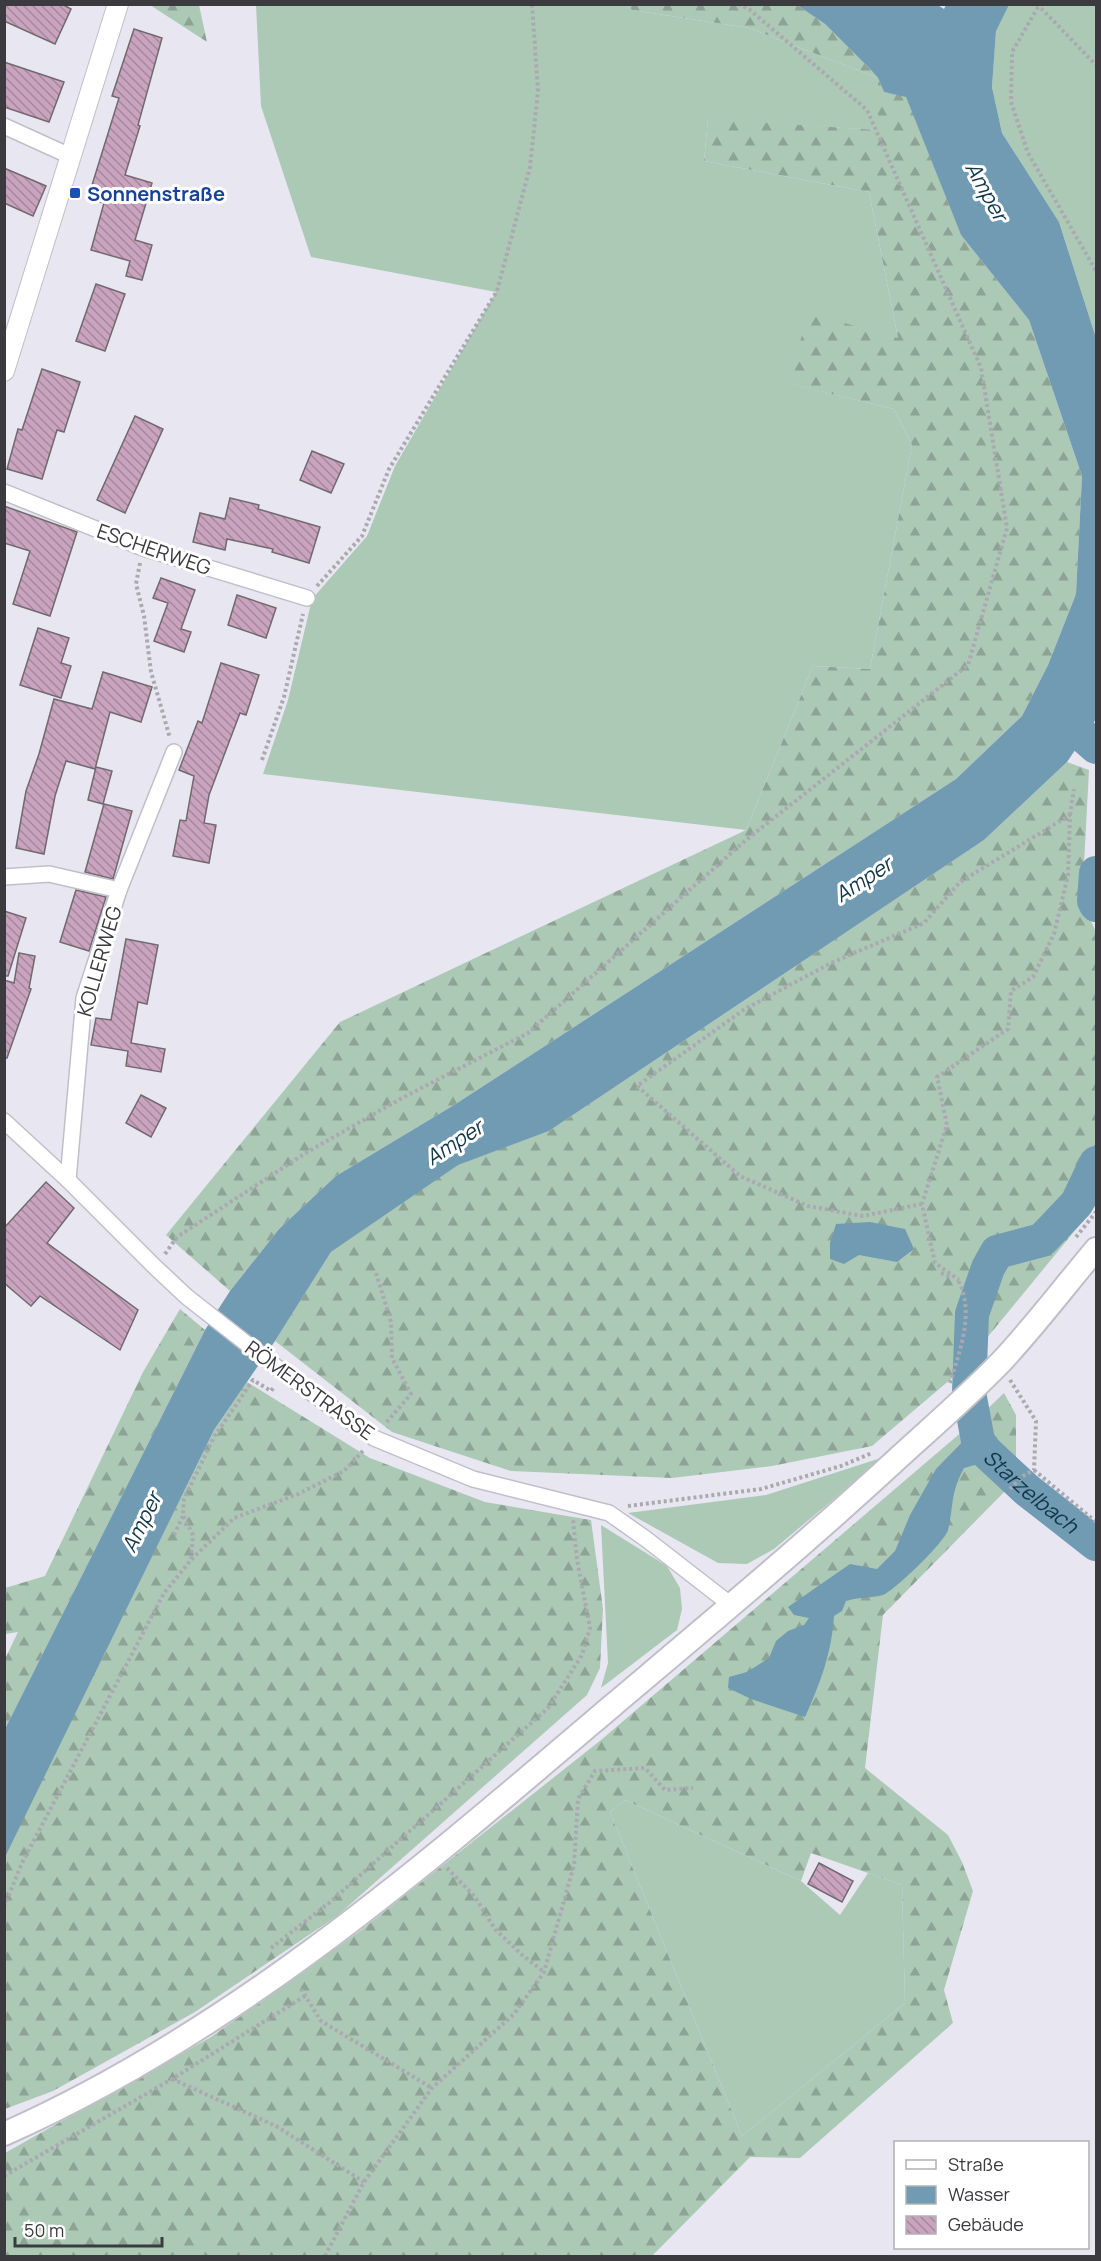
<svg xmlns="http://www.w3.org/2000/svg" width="1101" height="2261" font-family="Manrope,sans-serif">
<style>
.grass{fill:#acc9b6}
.forest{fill:url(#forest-firs);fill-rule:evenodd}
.water{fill:#709bb2}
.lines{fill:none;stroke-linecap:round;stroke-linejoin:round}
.river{stroke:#709bb2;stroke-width:34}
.building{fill:url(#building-back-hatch);stroke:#71696f;stroke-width:1.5}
.minor-casing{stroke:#c0bfc9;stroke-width:18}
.tertiary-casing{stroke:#c0bfc9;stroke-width:22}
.secondary-casing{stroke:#c0bfc9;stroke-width:26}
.path{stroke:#aaa9b1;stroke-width:4;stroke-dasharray:3 3;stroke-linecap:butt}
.minor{stroke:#fff;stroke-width:15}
.tertiary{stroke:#fff;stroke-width:20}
.secondary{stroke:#fff;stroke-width:22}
.transit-dot{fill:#1a4fb4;stroke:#fff;stroke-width:2}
.labels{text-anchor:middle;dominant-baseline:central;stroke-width:6;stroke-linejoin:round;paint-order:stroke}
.transit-label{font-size:20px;font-weight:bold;fill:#164399;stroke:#fff;text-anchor:start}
.street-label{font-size:20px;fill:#3b3b3f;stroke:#fff}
.water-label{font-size:21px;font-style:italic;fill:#123749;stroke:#fff}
</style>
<defs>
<pattern id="forest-firs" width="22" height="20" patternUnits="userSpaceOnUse" patternTransform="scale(1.5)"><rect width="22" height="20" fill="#acc9b6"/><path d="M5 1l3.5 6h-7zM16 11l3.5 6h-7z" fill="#8da495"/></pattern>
<pattern id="building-back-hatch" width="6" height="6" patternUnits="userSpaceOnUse" patternTransform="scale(1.5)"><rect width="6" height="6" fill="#caa4bf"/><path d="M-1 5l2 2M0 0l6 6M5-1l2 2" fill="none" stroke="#a5879d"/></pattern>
</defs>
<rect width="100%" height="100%" fill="#e8e7f1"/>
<g class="grass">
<path d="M256,5H626L632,10L749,28L878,78V130L708,120L704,161L869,192L898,338L788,383L894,409L912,445L870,669L813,666L746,830L263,774L288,700L312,599L367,536L395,466L496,292L311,257L261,106Z"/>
<path d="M1009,5H1096V338L1059,222L1002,133L992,87L996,30Z"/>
<path d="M884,1457L774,1549L747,1564L718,1563L628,1513L766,1495Z"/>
<path d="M601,1525L667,1566L680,1588L682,1609L677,1630L601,1688L608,1663Z"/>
<path d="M625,1800L801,1881L840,1915L868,1873L902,1885L905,2003L742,2136L610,1812Z"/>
</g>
<g class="forest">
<path d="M150,5H199L207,42Z"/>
<path d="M626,5H797L825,24L871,70L878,78L884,92L906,96L961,235L1029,320L1082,476L1076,594L1048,665L1022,716L956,779L454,1105L336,1176L279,1229L230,1291L166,1235L340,1022L746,830L813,666L870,669L912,445L894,409L787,383L809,313L898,338L869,192L704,161L708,119L878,130V78L749,28L632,10Z"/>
<path d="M1067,762L1089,770L1082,902L1096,932V1205L958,1373L872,1446L772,1466L672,1478L511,1471L392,1432L275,1341L331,1252L458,1164L549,1131L984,840Z"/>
<path d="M180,1309L205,1330L5,1729V1659L18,1632L5,1634V1588L45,1576L143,1372Z"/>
<path d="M247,1382L370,1458L485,1502L591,1520L603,1609L600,1668L587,1695L337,1916L195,2012L53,2091L5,2109L4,1857L214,1430Z"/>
<path d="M1004,1393L1016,1415V1468L979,1417Z"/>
<path d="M964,1430L1011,1485L883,1615L865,1768L948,1835L962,1862L973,1891L944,1990L953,2023L800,2158L750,2157L652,2256H5V2153L211,2037L360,1931L601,1740ZM625,1800L801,1881L811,1853L902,1885L905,2003L742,2136L610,1812Z"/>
</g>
<g class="water">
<path d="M936,4L944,9L946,5H1009L996,31L992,87L1002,133L1059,222L1096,338V719L1067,762L984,840L549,1131L458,1165L331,1252L275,1341L214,1430L5,1857V1729L205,1330L230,1291L279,1229L336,1176L454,1105L956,779L1022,716L1048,665L1076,594L1082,476L1029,320L961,235L906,97L884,92L878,78L871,70L825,24L797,5Z"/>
<path d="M870,1222L905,1229L914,1249L897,1262L859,1255L844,1264L830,1259V1243L836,1224Z"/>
<path d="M979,1425L987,1439L1017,1473L1011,1481L982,1463L964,1468C950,1494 954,1505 948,1530C945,1542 894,1591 883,1595C871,1598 858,1597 846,1601L842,1611L834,1616C832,1652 820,1684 805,1717L751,1699L728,1688L729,1677L747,1672L769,1658L776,1641L788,1631L804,1625L809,1618L794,1615L788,1607L850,1564L877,1569L895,1551L910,1515L936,1469Z"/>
</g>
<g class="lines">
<g class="river">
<path d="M1064,719L1096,747"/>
<path d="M1096,873L1094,901L1096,905"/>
<path id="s1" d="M1096,1163L1077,1203L1042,1240L997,1252L988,1268L972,1314L969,1392L978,1441L986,1452L1027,1490L1096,1544"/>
</g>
</g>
<g class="building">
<path d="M4,4H62L71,9L55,44L4,21Z"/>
<path d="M134,29L162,38L138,125L140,126L125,175L152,183L135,240L152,245L142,280L126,276L130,261L91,250L104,203L88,198L119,98L112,96Z"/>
<path d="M4,62L64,82L49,122L4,107Z"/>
<path d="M4,168L46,186L33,216L4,203Z"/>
<path d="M96,284L125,294L105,351L76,341Z"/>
<path d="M42,369L80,382L64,432L57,430L42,479L7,469L18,429L22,430Z"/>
<path d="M135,416L163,429L125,513L97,500Z"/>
<path d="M312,451L344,464L331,493L300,480Z"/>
<path d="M230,498L259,505L258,509L320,527L309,563L272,552L273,549L227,539L225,550L193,542L200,513L225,519Z"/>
<path d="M4,506L77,532L50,616L13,604L30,551L4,543Z"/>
<path d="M161,578L195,590L181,629L191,632L184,652L154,641L168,603L153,598Z"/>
<path d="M237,595L276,608L266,638L228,625Z"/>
<path d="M38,628L69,638L61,663L71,666L61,698L20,685Z"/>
<path d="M221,663L259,675L246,715L240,713L209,795L204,823L216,825L209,863L173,856L180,820L186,821L194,776L179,770L198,721L202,723Z"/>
<path d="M103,672L152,687L141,722L110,712L95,769L66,761L55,796L44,854L16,848L26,791L39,754L54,699L92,709Z"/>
<path d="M96,767L112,771L103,804L88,800Z"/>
<path d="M104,804L132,811L113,879L85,872Z"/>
<path d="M76,890L106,897L89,951L60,942Z"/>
<path d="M4,911L26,918L8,976H4Z"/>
<path d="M126,939L158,945L147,1004L138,1002L131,1043L165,1049L161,1072L126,1066L128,1051L91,1045L96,1018L111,1020Z"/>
<path d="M19,953L35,956L29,988L31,989L7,1058H4V980L14,983Z"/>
<path d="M141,1095L166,1108L151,1137L126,1123Z"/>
<path d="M46,1182L74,1208L47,1243L138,1310L120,1350L40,1296L31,1306L4,1283V1228Z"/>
<path d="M819,1863L853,1881L842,1902L808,1884Z"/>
</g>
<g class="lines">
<defs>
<g id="minor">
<path d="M4,126L70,156"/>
<path d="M4,492L143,548L307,598"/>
<path d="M4,877L49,874L119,890"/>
<path d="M4,1121L68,1180L155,1267L187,1297L284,1373L374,1438L473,1479L609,1513L646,1539L731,1605"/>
<path d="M68,1180L84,998L119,890L174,752"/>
</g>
<path id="tertiary" d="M4,371L118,4"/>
<path id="secondary" d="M4,2134C232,2033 424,1866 612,1706C708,1625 804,1545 896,1460C931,1428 967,1397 1000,1363C1034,1327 1064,1287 1096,1249"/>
</defs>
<use href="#minor" class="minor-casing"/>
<use href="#tertiary" class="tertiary-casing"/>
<use href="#secondary" class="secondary-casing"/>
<g class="path">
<path d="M1037,4L1096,65"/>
<path d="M1038,7L1012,52L1011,102L1028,153L1096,271"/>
<path d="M140,563L136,584L144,616L151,672L170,738"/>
<path d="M317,586L362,536L389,469L497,291L530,167L538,91L532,4"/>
<path d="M262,760L284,697L303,614"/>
<path d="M1070,815L1074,789"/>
<path d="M922,1204L863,1216L808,1206L740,1176L637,1086L745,1009L831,963L924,923L960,882L1070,815L1068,875L1054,934L1033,977L1011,991L1008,1029L937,1077L947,1125L922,1204L935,1263L959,1280"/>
<path d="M1076,1237L1096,1212"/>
<path d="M165,1254L177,1237L304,1154L402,1098L528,1033L746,840L968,665L1007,528L981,368L867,110L749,9L738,4"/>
<path d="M376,1273L391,1322L392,1358L411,1394L385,1424"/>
<path d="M941,1273L951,1277"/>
<path d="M1010,1380L1036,1421L1034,1470"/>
<path d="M950,1383C960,1350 975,1312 958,1280"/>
<path d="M1034,1470L1096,1522"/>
<path d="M1010,1489L1023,1476L1034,1470"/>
<path d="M628,1506L761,1489L841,1466L872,1453"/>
<path d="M174,1535L183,1516"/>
<path d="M191,1559L193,1535L183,1515L184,1499L214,1437L253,1380L271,1391L274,1387"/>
<path d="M447,1868L475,1897L495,1929L521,1954L544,1972"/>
<path d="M4,1907L22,1863L164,1593L191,1560L234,1518L298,1494L344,1471L363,1451"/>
<path d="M271,1948L329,1903L548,1708L582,1655L590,1628L577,1560L573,1519"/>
<path d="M301,1989L321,2021L432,2088"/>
<path d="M172,2079L276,2126L364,2182"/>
<path d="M4,2176L172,2079L305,1996"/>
<path d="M325,2256L364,2182L432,2088L514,2014L544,1972L574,1865L578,1799L595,1771L645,1768L665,1790L693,1788"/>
</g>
<use href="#minor" class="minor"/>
<use href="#tertiary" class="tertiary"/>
<use href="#secondary" class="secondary"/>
</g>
<rect class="transit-dot" x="69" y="187" width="12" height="12" rx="3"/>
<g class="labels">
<g class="transit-label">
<text x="87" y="193">Sonnenstraße</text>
</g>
<g class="street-label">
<text transform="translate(154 549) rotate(19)">ESCHERWEG</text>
<text transform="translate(99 961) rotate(-74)">KOLLERWEG</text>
<text transform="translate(310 1390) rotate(36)">RÖMERSTRASSE</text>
</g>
<g class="water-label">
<text transform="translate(987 191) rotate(61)">Amper</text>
<text transform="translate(863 879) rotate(-33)">Amper</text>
<text transform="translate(454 1142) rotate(-33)">Amper</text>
<text stroke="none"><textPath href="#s1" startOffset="410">Starzelbach</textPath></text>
<text transform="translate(141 1522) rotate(-64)">Amper</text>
</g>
</g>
<rect width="1101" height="2261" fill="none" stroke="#3b3b3f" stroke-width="12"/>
<rect x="894" y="2141" width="195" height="108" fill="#ffffff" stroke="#b1b1b2" stroke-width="1.5"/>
<rect x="906" y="2160" width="30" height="9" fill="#ffffff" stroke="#b1b1b2" stroke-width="1.5"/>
<text x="948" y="2171" font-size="18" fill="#3b3b3f">Straße</text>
<rect x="906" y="2186" width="30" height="18" fill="#709bb2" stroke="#b1b1b2" stroke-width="1.5"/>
<text x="948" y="2201" font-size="18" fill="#3b3b3f">Wasser</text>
<rect x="906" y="2216" width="30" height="18" fill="url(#building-back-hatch)" stroke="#b1b1b2" stroke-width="1.5"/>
<text x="948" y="2231" font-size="18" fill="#3b3b3f">Gebäude</text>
<path d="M15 2237v9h147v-9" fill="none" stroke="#3b3b3f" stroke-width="3"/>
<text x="24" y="2237" font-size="18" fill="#3b3b3f" stroke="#ffffff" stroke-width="4.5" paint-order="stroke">50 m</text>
</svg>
